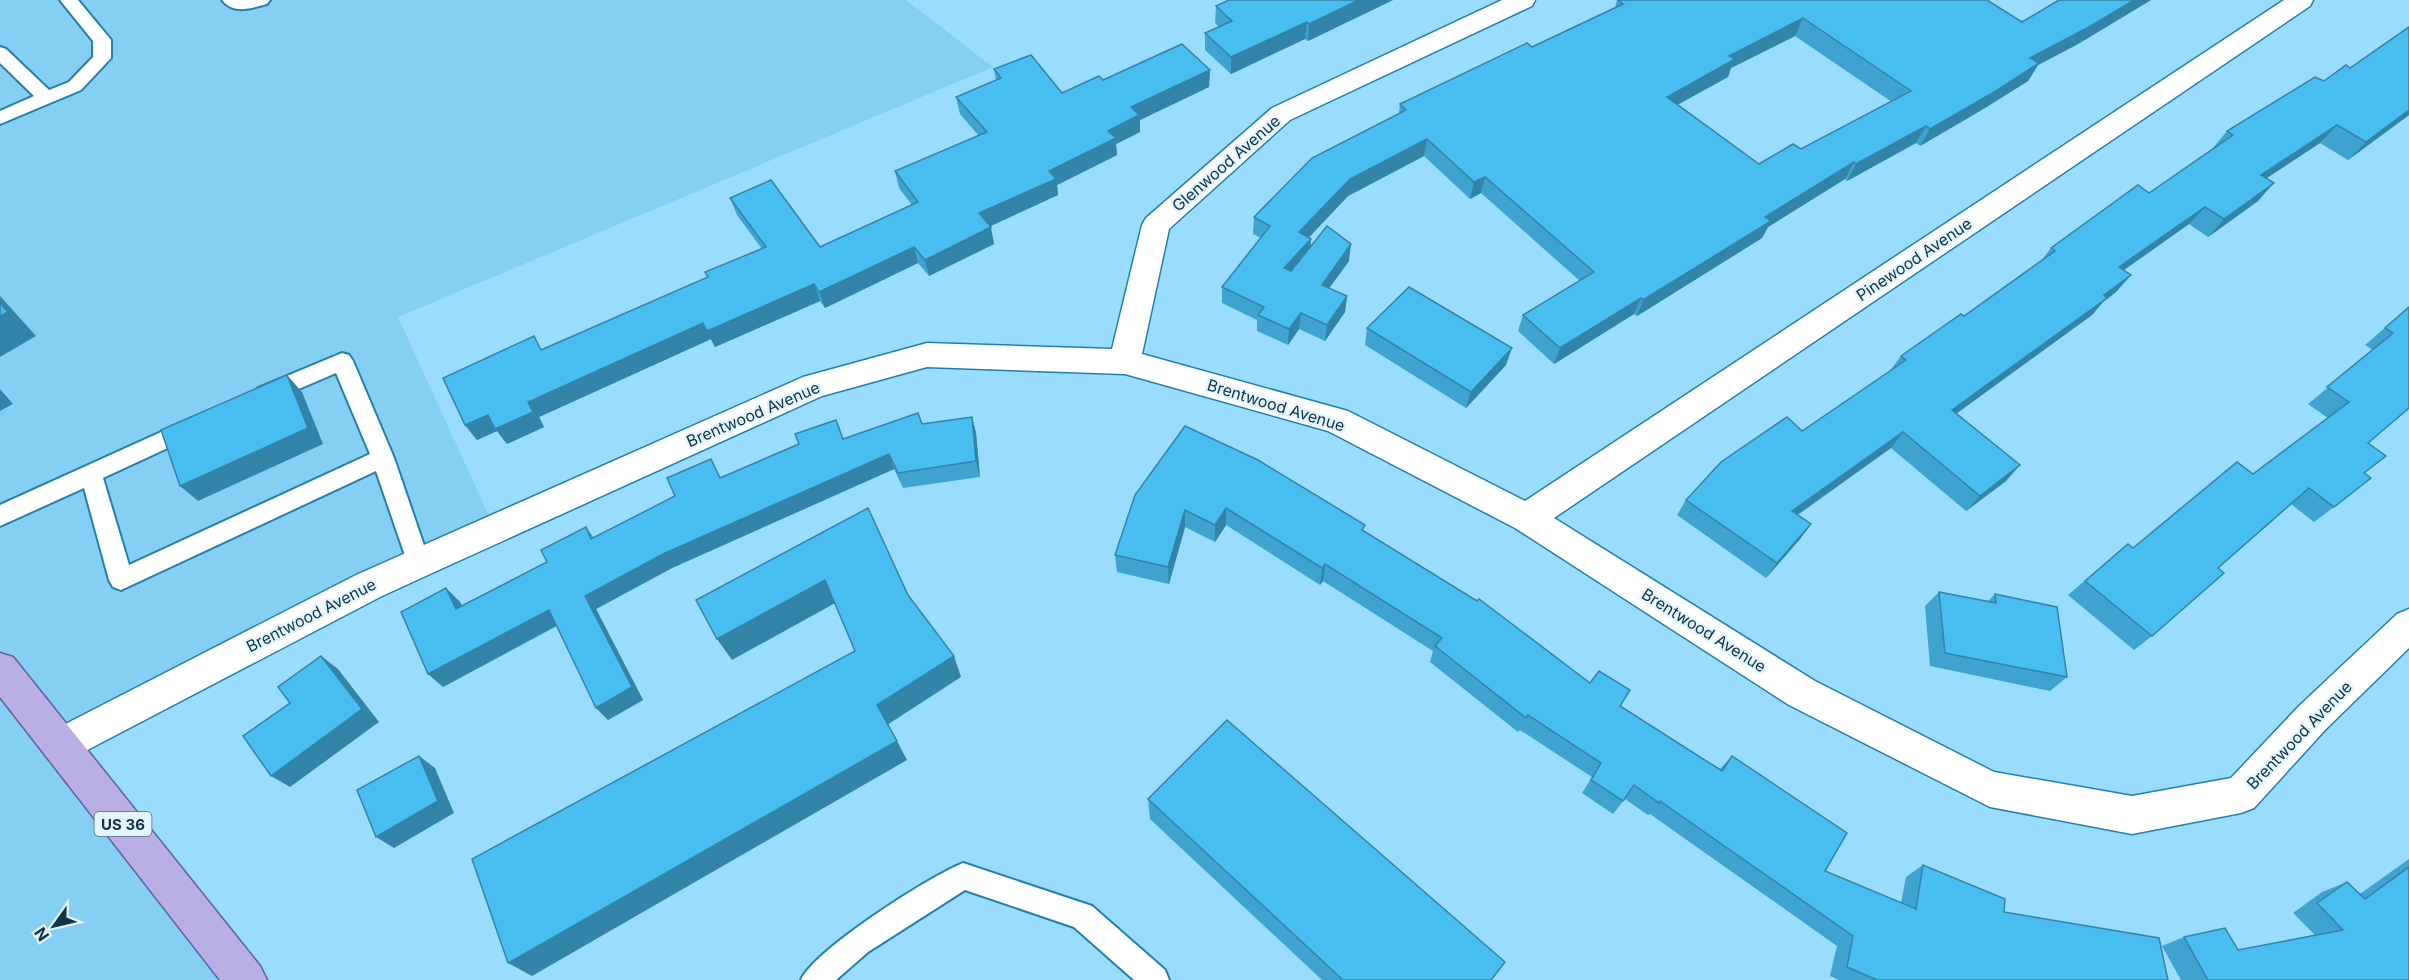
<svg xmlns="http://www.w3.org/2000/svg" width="2409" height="980" font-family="Inter,sans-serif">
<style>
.built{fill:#86cff4}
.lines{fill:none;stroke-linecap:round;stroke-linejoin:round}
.service-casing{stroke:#2381a9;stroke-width:4}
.minor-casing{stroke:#2381a9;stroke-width:3}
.primary-casing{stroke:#6062a1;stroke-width:3}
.service{fill:#fff;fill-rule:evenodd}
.minor{fill:#fff;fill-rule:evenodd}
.primary{fill:#b9afe4;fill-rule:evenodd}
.wall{fill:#3ea3ce;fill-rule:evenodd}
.shaded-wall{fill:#3284a8}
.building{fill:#48bdf0;stroke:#3284a8;stroke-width:1.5;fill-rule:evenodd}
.labels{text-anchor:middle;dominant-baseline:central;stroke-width:5;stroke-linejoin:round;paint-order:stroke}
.shield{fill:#e5f5fe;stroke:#4f6f7d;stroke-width:1.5}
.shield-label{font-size:15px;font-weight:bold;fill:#0f3546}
.street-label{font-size:16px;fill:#0f3546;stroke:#e5f5fe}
</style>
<rect width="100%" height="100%" fill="#99dcfe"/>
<path class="built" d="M0,0H906L993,67L398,317L495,529L61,745L246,980H0Z"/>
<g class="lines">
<defs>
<g id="service">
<path d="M60,0H78L111,40V58L81,90L0,124V111L34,96L0,63V47L6,49L49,90L69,82L93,57V41Z"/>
<path d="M222,0H270L267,4C251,8 234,15 222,0Z"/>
<path d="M342,353L349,355L353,361L394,458L430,563L426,570L418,573L410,570L376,471L121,590L113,587L109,580L84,488L0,526V505L192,418L200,421L203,427L200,433L103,478L129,565L370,454L336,373L266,403L258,400L255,394L258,388Z"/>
<path d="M963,863L1092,906L1165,970L1169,980H1134L1074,927L965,890L868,952L836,980H801C814,950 930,876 963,863Z"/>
</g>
<path id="minor" d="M1502,0H1535L1532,6L1290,120L1169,229L1142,354L1348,411L1525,501L2284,0H2313L2310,6L1554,518L1815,681L1994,772L2132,796L2231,778L2299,706L2397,614L2409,609V648L2325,730L2254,808L2241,813L2132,834L1990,807L1789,705L1515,528L1328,431L1125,374L927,367L822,396L430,574L380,597L74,757L61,763L48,757L42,745L48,733L356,575L803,377L927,343L1112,349L1142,225L1146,218L1272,108Z"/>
<path id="primary" d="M0,653L13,657L260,966L267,980H220L0,697Z"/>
</defs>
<use href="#service" class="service-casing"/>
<use href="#minor" class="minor-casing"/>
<use href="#primary" class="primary-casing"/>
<use href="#service" class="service"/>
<use href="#minor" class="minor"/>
<use href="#primary" class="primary"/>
</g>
<g class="wall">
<path d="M1229,0H1393L1308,41L1305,39L1231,74L1205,50V33L1219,27L1215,23L1216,6Z"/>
<path d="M1617,0H1987L2022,22L2059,0H2151L2078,44L2038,65L2028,81L1985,108L1920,146L1916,143L1847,181L1845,179L1768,227L1762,238L1637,316L1634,314L1554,364L1518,331L1523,315L1580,281L1481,193L1470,199L1424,156L1348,196L1309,237L1311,247L1349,261L1329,288L1347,296L1345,312L1325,341L1299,329L1288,345L1257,331V320L1222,303V287L1261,238L1253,234L1254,217L1399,114L1400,104L1532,47L1615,8ZM1795,36L1892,102L1801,149L1759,164L1678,104L1728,77L1731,68Z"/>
<path d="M2409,27V115L2348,160L2320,143L2267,178L2258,201L2208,237L2189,224L2124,270L2131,275L2116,292L2103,302L2092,315L1956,414L2006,481L1966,511L1891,448L1798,515L1811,524L1800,539L1766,578L1677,515L1686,500L1802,431L1889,372L1901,356L1964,316L2041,261L2051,248L2149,193L2212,149L2227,131L2350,68Z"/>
<path d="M994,69L1062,93L1103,80L1210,70L1209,87L1140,120V132L1116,144L1117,155L1057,185L1058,195L990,226L994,244L929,276L918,263L825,308L820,301L715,347L711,339L539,417L544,427L507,444L497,431L477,440L465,425L542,349L708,278L762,249L737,215L730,198L820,247L912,205L899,188L895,171L979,136L960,114L956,97L996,80Z"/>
<path d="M2409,307L2368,443L2364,473L2334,507L2314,522L2291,504L2218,568L2152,636L2134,650L2068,595L2128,544L2133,548L2253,474L2328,418L2308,404L2373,350L2365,345Z"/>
<path d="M1367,328L1506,365L1466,408L1365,345Z"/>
<path d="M972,417L976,433L980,477L903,488L894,469L672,568L596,609L643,700L608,720L557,626L443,687L446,588L460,602L462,605L547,562L586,527L594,538L721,477L843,439L922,424Z"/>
<path d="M1185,426L1364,532L1620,706L1720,769L1732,756L1825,871L1901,903L1906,877L1923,865L2004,912L2168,980H1839L1830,976L1837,946L1650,814L1648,815L1625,799L1613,814L1582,793L1592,777L1520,730L1518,732L1430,662L1433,651L1323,581L1320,585L1226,525L1215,542L1185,527L1169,584L1117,572L1115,555Z"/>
<path d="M1939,592L1988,601L1995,594L2067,677L2050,691L1930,666L1925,606Z"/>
<path d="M1148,799L1491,980H1322L1150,819Z"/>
<path d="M2409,859V980H2181L2162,946L2184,937L2238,950L2315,935L2293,913L2322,892L2347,882L2360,894Z"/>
</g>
<g class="shaded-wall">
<path d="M1359,0H1393L1308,41L1309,24Z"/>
<path d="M2134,0H2151L2078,44L2038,65L2028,81L1985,108L1920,146L1930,129L2030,58Z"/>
<path d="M1803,18L1795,36L1731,68L1728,77L1661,114L1667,97L1729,56Z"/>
<path d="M1307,22L1305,39L1231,74V57Z"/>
<path d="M1210,70L1209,87L1140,120V132L1116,144L1117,155L1057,185L1058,195L982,230L979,213L1049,171L1108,131L1131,107Z"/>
<path d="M2409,110V115L2348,160L2366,142Z"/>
<path d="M2337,125L2320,143L2245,192L2261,175Z"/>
<path d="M1926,126L1916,143L1847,181L1856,164Z"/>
<path d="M1427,139L1424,156L1348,196L1298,249L1299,232L1350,179Z"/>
<path d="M1854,162L1845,179L1768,227L1762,238L1637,316L1643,300L1765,217Z"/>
<path d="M1485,177L1481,193L1470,199L1474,182Z"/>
<path d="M2274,183L2258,201L2208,237L2224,219Z"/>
<path d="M2205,207L2189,224L2104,284L2119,267Z"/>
<path d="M991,227L994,244L929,276L925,260Z"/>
<path d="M1311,239L1310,255L1282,284L1284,268Z"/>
<path d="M1351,244L1349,261L1320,301L1322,285Z"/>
<path d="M914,247L918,263L825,308L819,292Z"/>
<path d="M2131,275L2116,292L2103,302L2092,315L1939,426L1952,410Z"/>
<path d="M814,284L820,301L715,347L707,331Z"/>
<path d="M0,296L36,336L0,357Z"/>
<path d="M1347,296L1345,312L1325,341L1327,325Z"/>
<path d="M1641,298L1634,314L1554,364L1560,348Z"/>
<path d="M1301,313L1299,329L1288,345L1289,329Z"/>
<path d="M703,323L711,339L539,417L544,427L507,444L497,431L477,440L465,425L488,415L528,402Z"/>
<path d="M1512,348L1506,365L1466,408L1471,392Z"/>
<path d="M287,375L302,392L323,444L198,501L180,486Z"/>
<path d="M0,389L13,404L0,411Z"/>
<path d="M972,417L976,433L980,477L976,461Z"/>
<path d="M1903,432L1891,448L1781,526L1792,511Z"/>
<path d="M889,454L894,469L672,568L596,609L643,700L608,720L596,708L585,596L663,554Z"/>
<path d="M2020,465L2006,481L1966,511L1980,496Z"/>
<path d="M1226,508V525L1215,542V525Z"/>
<path d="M1185,510V527L1169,584L1168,567Z"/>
<path d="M1811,524L1800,539L1766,578L1777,563Z"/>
<path d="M1325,564L1323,581L1320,585L1322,568Z"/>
<path d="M825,580L837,602L732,660L717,639Z"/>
<path d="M446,588L460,602L469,622L456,609Z"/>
<path d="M549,610L561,623L443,687L428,674Z"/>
<path d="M321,656L338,669L379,722L290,787L271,776Z"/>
<path d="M954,656L961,677L887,725L877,705Z"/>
<path d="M897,741L907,760L532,976L508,963Z"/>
<path d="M419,756L435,768L454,813L394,848L376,837Z"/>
</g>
<g class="building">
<path d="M1229,0H1359L1309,24L1307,22L1231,57L1205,33L1232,21L1216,6Z"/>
<path d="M1618,0H1987L2022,22L2059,0H2134L2089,27L2030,58L2039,63L1996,91L1930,129L1926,126L1856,164L1854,162L1765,217L1771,221L1643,300L1641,298L1560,348L1523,315L1594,272L1485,177L1474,182L1427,139L1350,179L1299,232L1311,239L1284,268L1291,271L1327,226L1351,244L1322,285L1347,296L1327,325L1301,313L1289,329L1258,315L1264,307L1222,287L1270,226L1254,217L1312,158L1406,110L1400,104L1527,43L1532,47L1623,4ZM1803,18L1911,91L1801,149L1793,144L1759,164L1667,97L1735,59L1729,56Z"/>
<path d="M2409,27V110L2366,142L2337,125L2261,175L2274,183L2224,219L2205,207L2119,267L2131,275L2104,295L2107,298L1952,410L2020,465L1980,496L1903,432L1792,511L1811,524L1777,563L1686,500L1721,462L1787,417L1802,431L1906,360L1901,356L1961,314L1964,316L2055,251L2051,248L2138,185L2149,193L2233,135L2227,131L2315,77L2324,81L2346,65L2350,68Z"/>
<path d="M1182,44L1210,70L1131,107L1139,115L1108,131L1116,138L1049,171L1056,179L979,213L991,227L925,260L914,247L819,292L814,284L707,331L703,323L528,402L533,412L495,429L488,415L465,425L443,378L534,336L541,350L708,277L705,272L766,247L730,198L771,180L820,247L918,202L895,171L987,132L956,97L1001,78L994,69L1031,55L1062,93L1099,76L1103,80Z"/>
<path d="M1409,287L1512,348L1471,392L1367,328Z"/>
<path d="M0,303L8,312L0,316Z"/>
<path d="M2409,307V408L2368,443L2386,456L2364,473L2371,478L2334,507L2309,488L2218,568L2224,573L2152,636L2085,581L2128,544L2133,548L2237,462L2253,474L2349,402L2327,387L2393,333L2385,328Z"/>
<path d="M287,375L308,428L180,486L161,430Z"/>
<path d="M918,413L922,424L972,417L976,461L898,473L889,454L663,554L585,596L632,687L596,708L549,610L428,674L401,612L446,588L456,609L547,562L541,550L586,527L591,539L675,496L667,478L711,459L720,478L799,444L795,434L836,420L843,439Z"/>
<path d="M1185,426L1258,460L1365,525L1362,530L1477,601L1479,599L1590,683L1599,671L1630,690L1620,706L1722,771L1732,756L1847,833L1825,871L1916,909L1923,865L2005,899L2004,912L2159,938L2168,980H1877L1847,967L1853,936L1660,801L1659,803L1634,785L1623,801L1591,780L1601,763L1528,715L1526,718L1435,646L1442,638L1325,564L1322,568L1226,508L1215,525L1185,510L1168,567L1115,555L1135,495Z"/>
<path d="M868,508L908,595L954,656L877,705L897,741L508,963L472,859L855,651L825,580L717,639L696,600Z"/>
<path d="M1939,592L1996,603L1995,594L2057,607L2067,677L1945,653Z"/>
<path d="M321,656L362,709L271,776L243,736L290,703L278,687Z"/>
<path d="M1227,720L1505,962L1491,980H1343L1148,799Z"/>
<path d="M419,756L438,801L376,837L357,790Z"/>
<path d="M2409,867V980H2208L2184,937L2225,928L2238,950L2343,930L2317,903L2347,882L2365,899Z"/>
</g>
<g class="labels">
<rect class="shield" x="94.5" y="812" width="57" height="24" rx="4.5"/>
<g class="shield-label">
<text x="123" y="824">US 36</text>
</g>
<g class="street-label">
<text transform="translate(1226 163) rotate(-41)">Glenwood Avenue</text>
<text transform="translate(1914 259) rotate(-34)">Pinewood Avenue</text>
<text transform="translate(1276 405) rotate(17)">Brentwood Avenue</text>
<text transform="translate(753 414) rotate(-23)">Brentwood Avenue</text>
<text transform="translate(311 615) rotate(-27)">Brentwood Avenue</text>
<text transform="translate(1704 630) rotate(32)">Brentwood Avenue</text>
<text transform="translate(2299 735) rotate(-46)">Brentwood Avenue</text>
</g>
</g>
<g transform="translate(54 926) rotate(236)" stroke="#e5f5fe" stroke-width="4.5" paint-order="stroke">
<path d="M0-4.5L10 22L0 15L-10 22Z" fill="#0f3546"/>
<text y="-9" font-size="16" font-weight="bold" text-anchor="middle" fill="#0f3546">N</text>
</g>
</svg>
